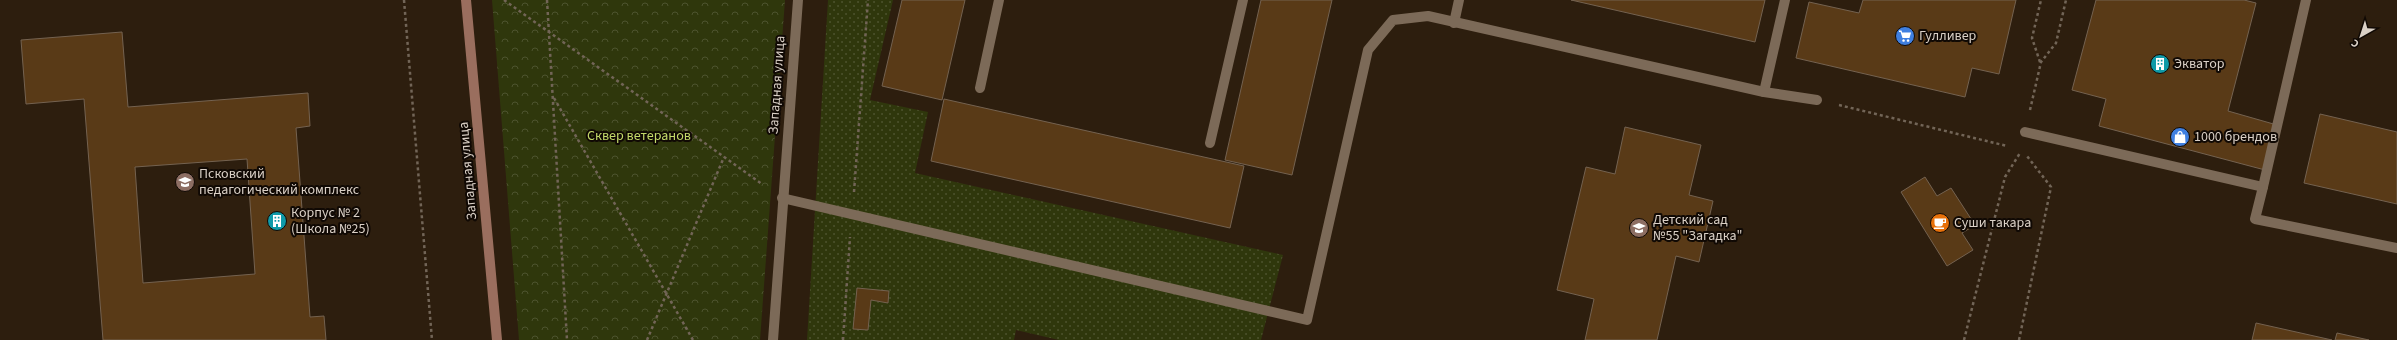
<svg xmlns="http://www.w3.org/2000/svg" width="2397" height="340" font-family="'Source Sans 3',sans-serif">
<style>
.grass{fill:url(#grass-dots)}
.forest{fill:url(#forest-crowns)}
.building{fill:#593a17;stroke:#746250;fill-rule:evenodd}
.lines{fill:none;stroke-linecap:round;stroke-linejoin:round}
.path{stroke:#726557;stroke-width:2.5;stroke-dasharray:3 3;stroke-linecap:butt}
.lane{stroke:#7c6a58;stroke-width:10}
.street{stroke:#7c6a58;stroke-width:10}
.secondary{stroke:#9a6e5e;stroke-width:10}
.labels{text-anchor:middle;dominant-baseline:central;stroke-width:4;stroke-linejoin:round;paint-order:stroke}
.poi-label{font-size:14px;fill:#dad0c6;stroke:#100904;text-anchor:start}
.street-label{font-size:14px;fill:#dad0c6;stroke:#100904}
.park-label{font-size:14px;fill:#c3d96a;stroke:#100904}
</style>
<defs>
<pattern id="grass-dots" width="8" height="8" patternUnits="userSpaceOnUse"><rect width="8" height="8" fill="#2f370c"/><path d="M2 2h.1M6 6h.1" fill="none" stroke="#4d532e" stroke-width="1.8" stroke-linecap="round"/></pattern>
<pattern id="forest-crowns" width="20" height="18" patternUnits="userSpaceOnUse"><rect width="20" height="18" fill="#2f370c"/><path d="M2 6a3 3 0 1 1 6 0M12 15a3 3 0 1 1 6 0" fill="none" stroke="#4d532e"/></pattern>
</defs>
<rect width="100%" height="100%" fill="#2d1e0e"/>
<path class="grass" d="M828,0H893L870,100L928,112L915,173L1283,255L1261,340H1059L1016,330L1014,340H807Z"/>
<path class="forest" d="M492,0H785L760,340H519Z"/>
<g class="building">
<path d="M902,0H965L942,100L882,86Z"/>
<path d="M1261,0H1332L1292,175L1225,160Z"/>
<path d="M1571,0H1765L1755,42Z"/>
<path d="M1863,0H2016L1999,74L1972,68L1965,97L1796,58L1809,2L1859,13Z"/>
<path d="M2096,0H2244L2256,3L2228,111L2277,125L2265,170L2099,126L2106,99L2072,90Z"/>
<path d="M122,32L128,107L308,93L310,126L296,128L310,317L324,316L326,340H103L84,99L26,104L21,40ZM247,159L255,274L143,283L135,167Z"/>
<path d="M944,99L1244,166L1230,228L931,161Z"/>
<path d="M2320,114L2397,132V204L2304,183Z"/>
<path d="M1625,127L1701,145L1689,195L1713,201L1699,262L1676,256L1657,340H1585L1594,299L1557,290L1586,167L1615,174Z"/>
<path d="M1925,177L1937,196L1951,188L1975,225L1962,233L1973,250L1947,266L1901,192Z"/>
<path d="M857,288L889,291L888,303L871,300L868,330L853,329Z"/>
<path d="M2256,323L2332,340H2252Z"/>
<path d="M2337,333L2369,340H2335Z"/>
</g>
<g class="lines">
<g class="path">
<path d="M404,0L432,340"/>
<path d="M504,0L762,184"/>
<path d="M547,0L567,340"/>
<path d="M2040,62L2032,38L2041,0"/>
<path d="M554,98L693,340"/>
<path d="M1839,105L2007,146"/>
<path d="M2030,110L2041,62L2056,43L2066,0"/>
<path d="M854,192L868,0"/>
<path d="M647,340L724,157"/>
<path d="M843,340L850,237"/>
<path d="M1964,340L2005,177L2020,153"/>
<path d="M2019,340L2051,187L2027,156"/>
</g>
<g class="lane">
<path d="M1454,23L1459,0"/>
<path d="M980,88L999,0"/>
<path d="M1764,92L1785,0"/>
<path d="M2025,132L2263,187L2255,219L2397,248"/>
<path d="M1210,143L1243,0"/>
<path d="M2263,187L2306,0"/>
<path d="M782,198L1307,320L1368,50L1393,20L1428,16L1764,92L1817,100"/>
</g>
<path class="street" d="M773,340L798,0"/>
<path class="secondary" d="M466,0L497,340"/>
</g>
<defs>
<symbol id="supermarket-disc" viewBox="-11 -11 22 22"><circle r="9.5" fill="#3f7fe0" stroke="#100904"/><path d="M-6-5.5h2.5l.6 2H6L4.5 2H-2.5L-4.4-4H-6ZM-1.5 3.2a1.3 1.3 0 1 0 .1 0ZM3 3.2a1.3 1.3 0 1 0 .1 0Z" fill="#fff"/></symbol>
<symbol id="building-disc" viewBox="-11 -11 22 22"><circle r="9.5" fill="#0f9aa8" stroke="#100904"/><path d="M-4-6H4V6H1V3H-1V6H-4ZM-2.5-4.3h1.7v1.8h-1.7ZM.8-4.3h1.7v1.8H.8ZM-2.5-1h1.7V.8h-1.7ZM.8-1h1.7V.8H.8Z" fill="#fff"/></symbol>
<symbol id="shop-disc" viewBox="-11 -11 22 22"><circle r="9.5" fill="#3f7fe0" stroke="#100904"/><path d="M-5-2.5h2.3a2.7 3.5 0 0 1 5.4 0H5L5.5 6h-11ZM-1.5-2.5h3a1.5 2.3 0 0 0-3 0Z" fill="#fff"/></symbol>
<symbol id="school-disc" viewBox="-11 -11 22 22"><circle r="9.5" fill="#8d6e63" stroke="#100904"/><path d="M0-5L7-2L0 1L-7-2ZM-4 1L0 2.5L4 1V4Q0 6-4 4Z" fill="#fff"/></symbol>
<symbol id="cafe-disc" viewBox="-11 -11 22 22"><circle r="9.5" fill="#e8710a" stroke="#100904"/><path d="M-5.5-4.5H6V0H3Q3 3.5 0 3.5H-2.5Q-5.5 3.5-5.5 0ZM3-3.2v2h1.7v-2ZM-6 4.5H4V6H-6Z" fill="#fff"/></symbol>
</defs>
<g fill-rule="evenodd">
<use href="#supermarket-disc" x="1894" y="25" width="22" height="22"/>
<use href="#building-disc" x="2149" y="53" width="22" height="22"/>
<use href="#shop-disc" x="2169" y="126" width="22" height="22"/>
<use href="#school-disc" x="174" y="171" width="22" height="22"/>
<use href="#building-disc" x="266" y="210" width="22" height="22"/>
<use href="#cafe-disc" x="1929" y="212" width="22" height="22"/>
<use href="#school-disc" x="1628" y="217" width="22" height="22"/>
</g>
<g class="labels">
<g class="poi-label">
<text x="1919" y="36">Гулливер</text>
<text x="2174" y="64">Экватор</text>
<text x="2194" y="137">1000 брендов</text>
<text x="199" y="174">Псковский<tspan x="199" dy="16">педагогический комплекс</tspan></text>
<text x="291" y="213">Корпус № 2<tspan x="291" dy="16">(Школа №25)</tspan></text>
<text x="1653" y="220">Детский сад<tspan x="1653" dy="16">№55 "Загадка"</tspan></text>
<text x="1954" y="223">Суши такара</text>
</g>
<g class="street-label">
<text transform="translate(777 85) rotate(-86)">Западная улица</text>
<text transform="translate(468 171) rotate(-95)">Западная улица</text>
</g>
<g class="park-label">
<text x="639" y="136">Сквер ветеранов</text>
</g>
</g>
<g transform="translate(2361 36) rotate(219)" stroke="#100904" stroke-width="3" paint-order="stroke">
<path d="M0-3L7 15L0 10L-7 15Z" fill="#dad0c6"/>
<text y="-6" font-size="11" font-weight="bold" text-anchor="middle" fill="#dad0c6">С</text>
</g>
</svg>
